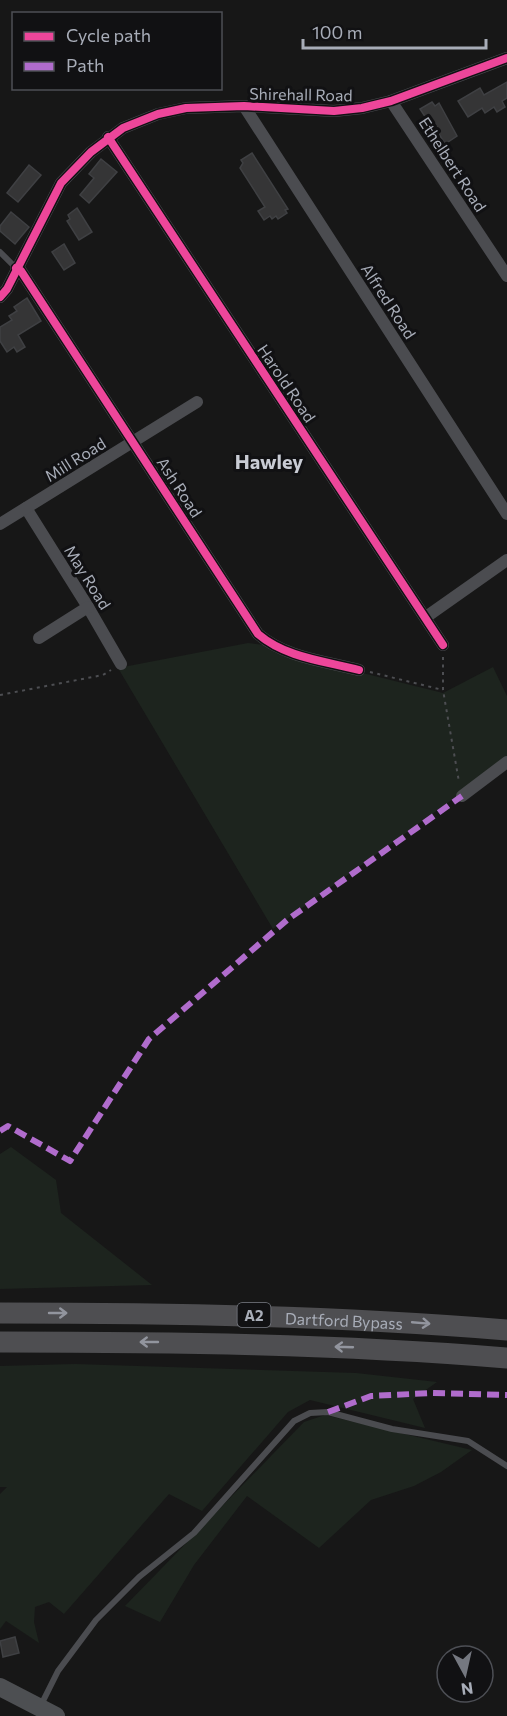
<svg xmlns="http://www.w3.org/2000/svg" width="507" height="1716" font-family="Commissioner,sans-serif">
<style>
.green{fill:#1d241e}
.building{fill:#353536;stroke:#3f4043;stroke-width:1.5}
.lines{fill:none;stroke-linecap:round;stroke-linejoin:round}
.path{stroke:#4d4e52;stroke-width:2;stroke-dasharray:3 4.5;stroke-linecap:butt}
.lane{stroke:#4b4c50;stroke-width:6}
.street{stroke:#4b4c50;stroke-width:12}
.primary{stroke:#4d4f52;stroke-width:18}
.highway{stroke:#4e4e51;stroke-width:21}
.quiet{stroke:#b06ccc;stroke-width:6;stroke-dasharray:12 6;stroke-linecap:butt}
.cycleway-casing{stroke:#111113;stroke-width:11}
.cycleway{stroke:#ed469a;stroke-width:8}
.oneway{stroke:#92959e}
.labels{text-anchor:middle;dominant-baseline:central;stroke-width:6;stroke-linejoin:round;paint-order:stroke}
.shield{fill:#111113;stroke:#7b7e86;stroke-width:1.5}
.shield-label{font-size:15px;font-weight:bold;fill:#a8adb8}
.street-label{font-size:16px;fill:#a8adb8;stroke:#111113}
.quarter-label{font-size:20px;font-weight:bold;fill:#c9ccd4;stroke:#111113}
</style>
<rect width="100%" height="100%" fill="#171717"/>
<g class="green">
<path d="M248,643L272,646L290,655L443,693L493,667L507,696V760L273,929L118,668Z"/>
<path d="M11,1147L56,1180L61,1213L152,1285L0,1289V1154Z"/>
<path d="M75,1364L356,1373L437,1382L413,1399L425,1428L310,1400L288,1412L202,1511L169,1494L64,1614L49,1602L35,1607L34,1622L39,1643L6,1621L0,1629V1494L7,1487H0V1366Z"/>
<path d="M325,1415L472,1450L441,1472L414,1486L371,1500L319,1548L247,1496L194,1565L160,1622L125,1606L304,1422Z"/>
</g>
<g class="building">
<path d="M507,82V98L502,101L505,107L497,112L494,107L485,113L482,108L468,117L458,101L480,88L484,95Z"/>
<path d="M432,102L435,106L439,103L457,136L445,144L430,119L428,121L420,109Z"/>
<path d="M252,153L288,209L285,210L287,213L278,219L276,216L272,219L270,216L264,220L258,211L265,207L240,168L243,163L241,160Z"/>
<path d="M101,159L117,172L89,203L80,195L94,178L89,174Z"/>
<path d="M29,165L41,175L18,202L7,193Z"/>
<path d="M77,208L92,232L79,240L67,221L70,219L68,215Z"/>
<path d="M11,212L29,227L15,244L0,231V226Z"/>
<path d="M64,244L75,263L64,270L52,252Z"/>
<path d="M27,298L41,321L18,335L25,347L17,352L14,347L7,352L0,341V327L12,320L9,316L17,311L14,307Z"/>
<path d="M15,1637L19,1653L3,1657L0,1641Z"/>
</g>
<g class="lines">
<g class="path">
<path d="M443,657V690L459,782"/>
<path d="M370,672L443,690"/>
<path d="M0,695L103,675L111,670"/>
</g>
<g class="lane">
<path d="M0,252L16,268"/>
<path d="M41,1705L58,1671L96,1620L139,1577L194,1533L294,1421L310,1413L328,1412L392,1429L468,1441L507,1466"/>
</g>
<g class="street">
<path d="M391,101L507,276"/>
<path d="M244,106L507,514"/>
<path d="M108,137L443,645"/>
<path d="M16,268L21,271L258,634C286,658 325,661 359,670"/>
<path d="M0,297L7,289L61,183L91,152L123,128L158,114L186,108L244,106L334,111L362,108L391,101L507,58"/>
<path d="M26,508L88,607L121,664"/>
<path d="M0,524L197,402"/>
<path d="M426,617L507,560"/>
<path d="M39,638L88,607"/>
<path d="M462,796L507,762"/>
</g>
<path class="primary" d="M0,1687L56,1716"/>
<g class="highway">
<path id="s1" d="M0,1313C170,1313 338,1316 507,1330"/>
<path d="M0,1342C170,1342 338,1344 507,1358"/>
</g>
<g class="quiet">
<path d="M0,1131L8,1126L70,1161L149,1039L287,920L462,796"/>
<path d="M328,1412L371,1396L432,1393L507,1395"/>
</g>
<defs>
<g id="cycleway">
<path d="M108,137L443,645"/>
<path d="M16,268L21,271L258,634C286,658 325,661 359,670"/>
<path d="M0,297L7,289L61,183L91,152L123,128L158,114L186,108L244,106L334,111L362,108L391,101L507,58"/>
</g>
</defs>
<use href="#cycleway" class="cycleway-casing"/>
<use href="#cycleway" class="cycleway"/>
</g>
<defs><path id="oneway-shaft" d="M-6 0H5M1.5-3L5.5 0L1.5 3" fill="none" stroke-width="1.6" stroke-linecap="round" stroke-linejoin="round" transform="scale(1.5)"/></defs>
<g class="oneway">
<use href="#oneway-shaft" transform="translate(58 1313)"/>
<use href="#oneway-shaft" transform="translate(421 1323) rotate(5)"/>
<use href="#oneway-shaft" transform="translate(149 1342) rotate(180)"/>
<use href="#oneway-shaft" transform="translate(344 1347) rotate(-178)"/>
</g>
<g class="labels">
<rect class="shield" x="237.5" y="1303" width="33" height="24" rx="4.5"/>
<g class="shield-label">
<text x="254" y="1315">A2</text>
</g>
<g class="street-label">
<text transform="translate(301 94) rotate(1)">Shirehall Road</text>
<text transform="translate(453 164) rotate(57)">Ethelbert Road</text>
<text transform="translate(389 301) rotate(57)">Alfred Road</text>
<text transform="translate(287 383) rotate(56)">Harold Road</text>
<text transform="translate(75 459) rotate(-32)">Mill Road</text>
<text transform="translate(180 487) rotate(57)">Ash Road</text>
<text transform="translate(88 577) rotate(58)">May Road</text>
<text stroke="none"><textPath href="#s1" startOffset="344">Dartford Bypass</textPath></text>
</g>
<g class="quarter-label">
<text x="269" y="461">Hawley</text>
</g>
</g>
<rect x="12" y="12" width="210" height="78" fill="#111113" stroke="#4d4f55" stroke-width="1.5"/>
<rect x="24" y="32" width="30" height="9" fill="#ed469a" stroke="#4d4f55" stroke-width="1.5"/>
<text x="66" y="42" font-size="18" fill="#a8adb8">Cycle path</text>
<rect x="24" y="62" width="30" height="9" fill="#b06ccc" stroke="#4d4f55" stroke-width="1.5"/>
<text x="66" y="72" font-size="18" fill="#a8adb8">Path</text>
<g transform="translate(465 1674) rotate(172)"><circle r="28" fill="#111113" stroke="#4d4f55" stroke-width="1.5"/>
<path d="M0-4.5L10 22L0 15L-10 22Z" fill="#757880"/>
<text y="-9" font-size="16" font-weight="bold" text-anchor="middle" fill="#a8adb8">N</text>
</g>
<path d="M303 39v9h183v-9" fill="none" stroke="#a8adb8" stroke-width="3"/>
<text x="312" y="39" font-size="18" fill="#a8adb8" stroke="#111113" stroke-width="4.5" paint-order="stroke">100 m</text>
</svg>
